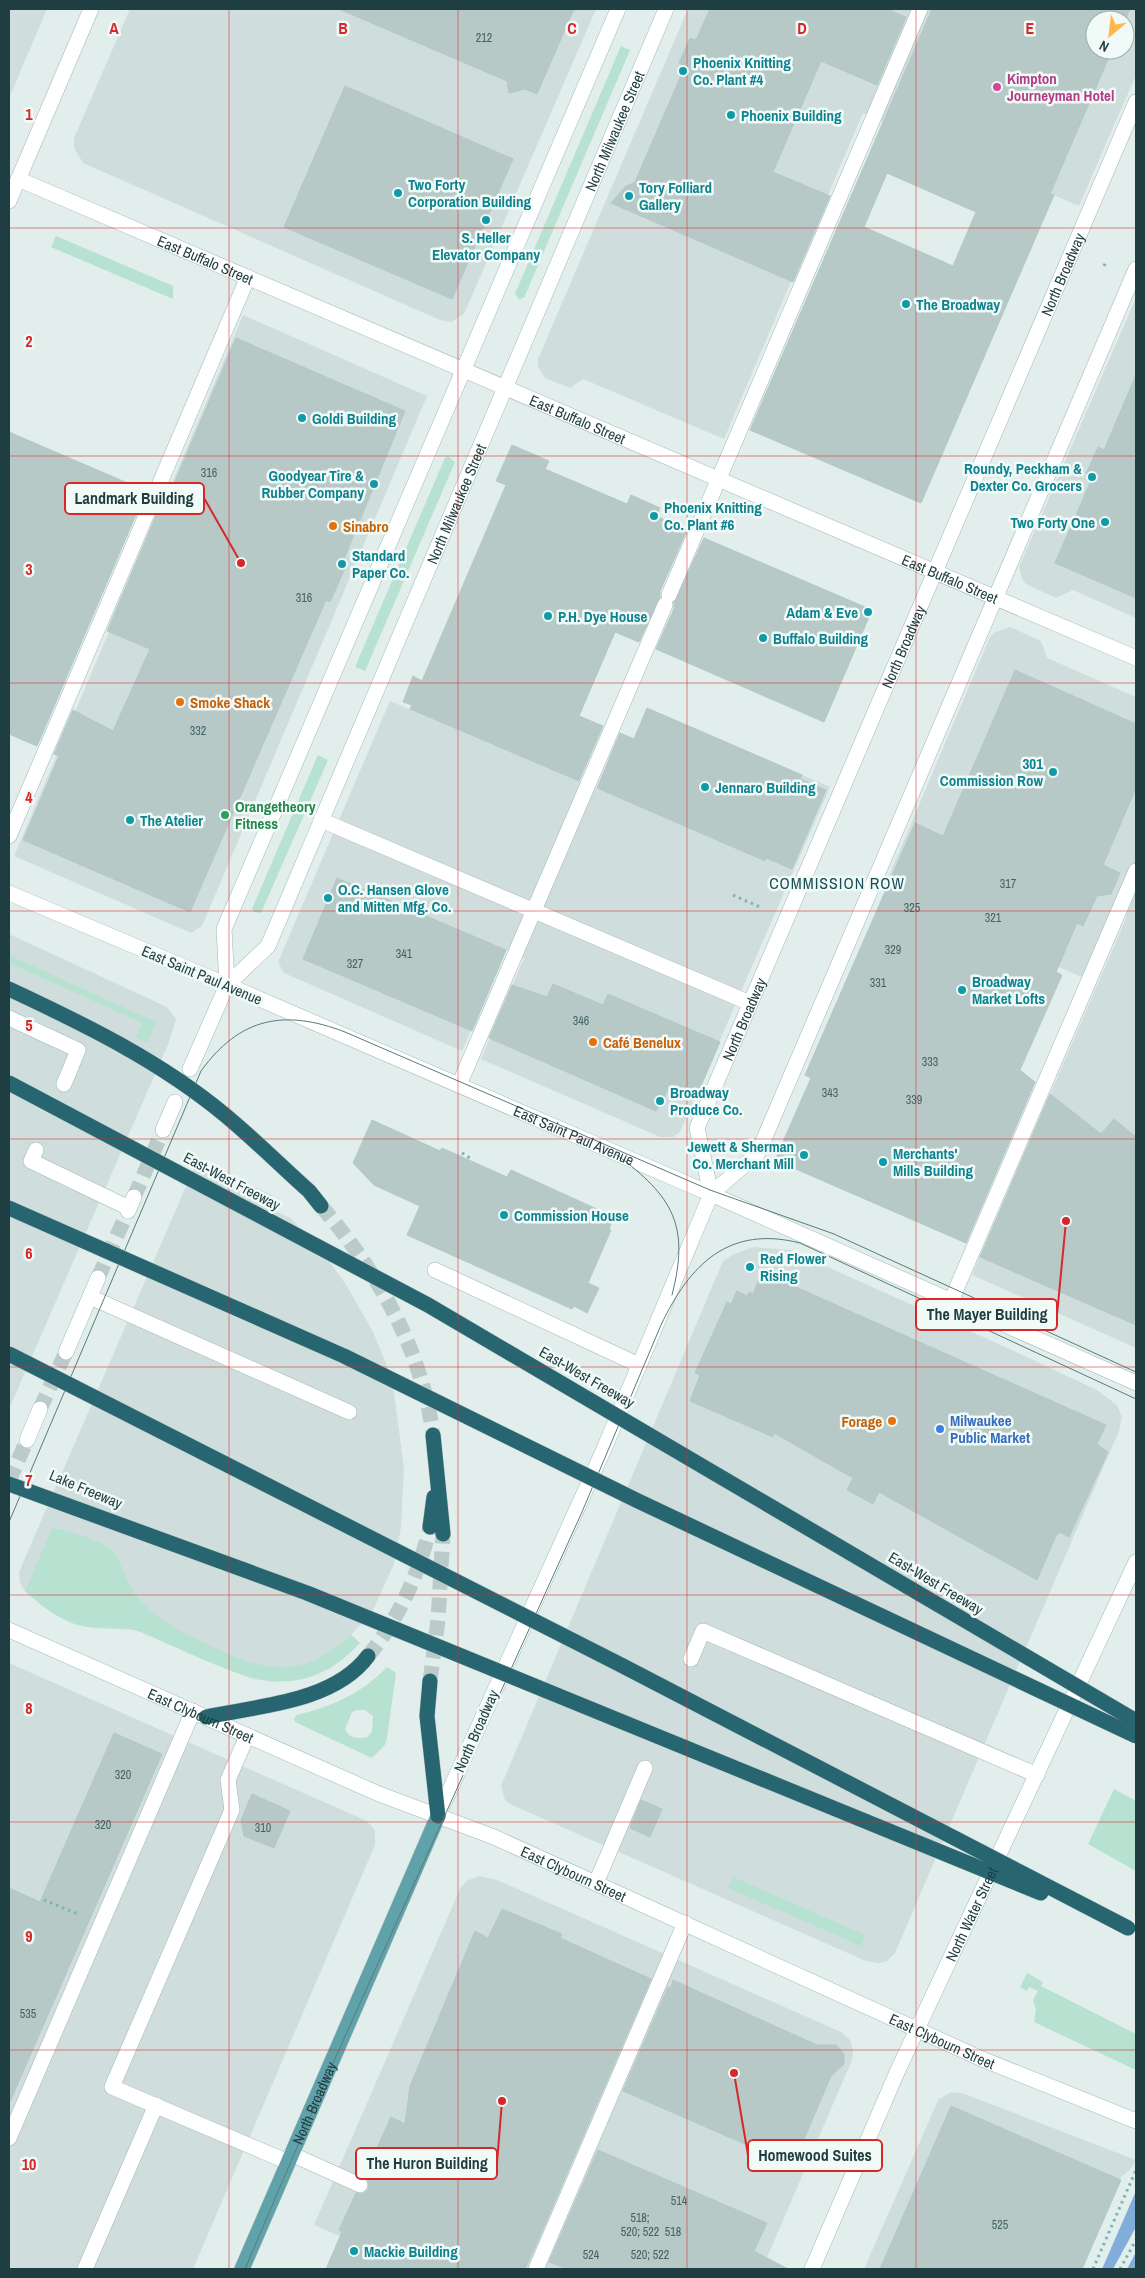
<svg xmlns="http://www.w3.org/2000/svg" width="1145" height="2278" font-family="'Archivo Narrow',sans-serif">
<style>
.built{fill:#cfdedd;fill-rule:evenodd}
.green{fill:#b7e1d1;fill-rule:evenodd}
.water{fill:#82adda}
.pier{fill:#e1eeec}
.building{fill:#b6c9c7;stroke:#b3c8c7;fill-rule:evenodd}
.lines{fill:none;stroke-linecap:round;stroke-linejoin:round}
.secondary-tunnel{stroke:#bacbca;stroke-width:15;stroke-dasharray:15 8;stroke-linecap:butt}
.motorway-tunnel{stroke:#bacbca;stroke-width:15;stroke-dasharray:15 8;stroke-linecap:butt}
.service-casing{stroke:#a3b6b5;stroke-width:16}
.minor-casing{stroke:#a3b6b5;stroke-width:16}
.tertiary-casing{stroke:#a3b6b5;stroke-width:16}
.secondary-casing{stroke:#9ebbba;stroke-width:16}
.primary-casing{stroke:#c0c9ca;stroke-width:16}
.motorway-casing{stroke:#c0c9ca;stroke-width:16}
.path{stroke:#7eb3b5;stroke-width:3;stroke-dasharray:2.5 4;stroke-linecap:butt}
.service{stroke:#fff;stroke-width:15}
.minor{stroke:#fff;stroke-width:15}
.tertiary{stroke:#fff;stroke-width:15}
.secondary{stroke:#fff;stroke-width:15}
.primary{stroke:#60a2a9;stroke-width:15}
.motorway{stroke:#276671;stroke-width:15}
.tram{stroke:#597a7c;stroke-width:1}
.motorway-bridge-casing{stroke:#c0c9ca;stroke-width:16;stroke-linecap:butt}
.motorway-bridge{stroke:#276671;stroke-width:15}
.grid{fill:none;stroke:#d62828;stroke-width:1;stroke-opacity:0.55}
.culture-dot{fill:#0f9aa8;stroke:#f2faf8;stroke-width:2}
.hotel-dot{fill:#d1479c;stroke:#f2faf8;stroke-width:2}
.food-dot{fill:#e8710a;stroke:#f2faf8;stroke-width:2}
.leisure-dot{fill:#2e9e5b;stroke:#f2faf8;stroke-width:2}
.shop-dot{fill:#3f7fe0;stroke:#f2faf8;stroke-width:2}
.labels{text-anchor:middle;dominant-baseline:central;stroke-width:5;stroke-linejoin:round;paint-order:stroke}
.number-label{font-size:12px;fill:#456162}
.culture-label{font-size:15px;font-weight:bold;fill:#0d838f;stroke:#f2faf8;text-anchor:start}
.hotel-label{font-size:15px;font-weight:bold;fill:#b23c85;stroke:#f2faf8;text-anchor:start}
.street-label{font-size:15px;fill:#1f3e41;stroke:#f2faf8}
.food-label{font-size:15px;font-weight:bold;fill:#c56008;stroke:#f2faf8;text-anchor:start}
.leisure-label{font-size:15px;font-weight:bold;fill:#27864d;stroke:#f2faf8;text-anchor:start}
.shop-label{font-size:15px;font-weight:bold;fill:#366cbe;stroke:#f2faf8;text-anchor:start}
.neighbourhood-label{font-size:16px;letter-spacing:1px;fill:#184f55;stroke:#f2faf8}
.grid-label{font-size:16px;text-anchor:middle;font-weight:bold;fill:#d62828;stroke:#f2faf8;stroke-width:5;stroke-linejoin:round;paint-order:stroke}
.leader{fill:none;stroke:#d62828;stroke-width:2}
.callout-dot{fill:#d62828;stroke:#f2faf8;stroke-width:2}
.callout{fill:#f2faf8;stroke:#d62828;stroke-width:2}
.callout-label{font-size:16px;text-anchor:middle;font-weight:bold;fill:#1f3e41}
</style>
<rect width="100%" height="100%" fill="#e1eeec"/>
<g class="built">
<path d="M9,9H47L9,98Z"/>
<path d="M130,9H596L464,314L451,322L440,320L83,163L74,148V138Z"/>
<path d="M688,9H1136V75L1079,206L863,113L724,439L583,379L570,388L545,378L538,367V359ZM1095,20H1125V50H1095Z"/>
<path d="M1136,298V618L1073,590L1056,598L1026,584L1022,579L1019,567Z"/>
<path d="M243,315L427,396L202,926L191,933L14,856Z"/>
<path d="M1010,627L1041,641L1047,658L1136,697V1348L972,1275L1127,916L1111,910L1082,977L883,890L990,637L995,632Z"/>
<path d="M390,701L610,794L647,708L830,787L680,1132L673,1137H660L481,1059L524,958L506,950L462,1051L284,973L278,962Z"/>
<path d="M9,934L167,1007L176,1019L169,1042L9,1409Z"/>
<path d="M197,1161L272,1195L267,1207L290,1218L315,1242L347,1286L373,1332L392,1378L404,1468L401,1527L394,1564L373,1610L351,1635L360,1643L343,1659L329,1669L297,1679L274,1682L252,1679L135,1630L91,1628L73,1623L42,1606L25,1591L20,1583L19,1572Z"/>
<path d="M754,1247L790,1250L1003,1346L1097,1390L1117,1405L1122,1417L1119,1431L895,1953L887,1961L880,1963L866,1961L512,1805L505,1800L501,1786L723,1261L734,1254Z"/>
<path d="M9,1663L367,1821L375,1830V1845L193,2269H9Z"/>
<path d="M479,1876L497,1880L841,2032L850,2040L853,2049L852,2060L762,2269H416L314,2225L460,1889L466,1881Z"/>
<path d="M952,2092L962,2093L1136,2160L1131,2169L1121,2177L1081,2269H864L936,2105L939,2099Z"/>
</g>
<g class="green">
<path d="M621,46L630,50L524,298L522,297L520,300L515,294Z"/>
<path d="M56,236L173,286V299L51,247Z"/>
<path d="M448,456L455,462L365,671L355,667L445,458Z"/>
<path d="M318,755L328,760L261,913L254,912L252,909Z"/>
<path d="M9,955L156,1022L148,1043L136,1037L142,1023L9,963Z"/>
<path d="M52,1528C66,1530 102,1540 112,1551C123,1563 127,1588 142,1603C162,1622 185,1634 209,1645C267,1673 300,1680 351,1635L360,1643C296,1710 240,1675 170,1645C159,1640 147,1633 135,1630C123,1626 107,1628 94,1627C66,1627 45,1608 25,1591Z"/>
<path d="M387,1667L396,1673L387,1738L385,1745L372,1758L295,1722L294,1719L297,1715C333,1706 361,1694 387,1667ZM357,1710H365L373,1716L372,1731L368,1737C359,1739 349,1739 345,1729L352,1712Z"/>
<path d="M1114,1789L1136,1801V1871L1088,1844Z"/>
<path d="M733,1877L865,1935L861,1946L728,1888Z"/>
<path d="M1027,1973L1043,1982L1041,1986L1136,2034V2070L1034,2022L1036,2010L1033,2000L1038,1991L1029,1987L1027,1991L1020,1987Z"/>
</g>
<path class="water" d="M1136,2171V2269H1082Z"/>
<g class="pier">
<path d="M1133,2166L1136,2168V2191L1102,2269H1082L1121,2180Z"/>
<path d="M1136,2227V2252L1127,2269H1113Z"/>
</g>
<g class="building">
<path d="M339,9H574L537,94L525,89L509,93L507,81Z"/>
<path d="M710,9H887L906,17L877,85L821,61L773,172L830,196L793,282L611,203L625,187L635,182L685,66L679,63L690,38L696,40Z"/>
<path d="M932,9H1130L1125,21L1095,20V50H1112L1050,194L1054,195L921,503L750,430ZM887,173L976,212L953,266L864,227Z"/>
<path d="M345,86L513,159L452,299L284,227Z"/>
<path d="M236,338L405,411L342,564L346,566L330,602L326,600L190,912L23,840L59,756L54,754L73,710L113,731L150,649L107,631L163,499L167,500Z"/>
<path d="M1136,375V598L1055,563L1093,476L1086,474L1098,447L1104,450Z"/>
<path d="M9,432L146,491L37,746L9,734Z"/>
<path d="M512,445L549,461L545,469L627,504L631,495L660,508L656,516L687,530L660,591V597L639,642L615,632L579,716L603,726L579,781L410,709L412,705L403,702L413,676L422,681L506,485L496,481Z"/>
<path d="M704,538L872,610L824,722L656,649L674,609V603Z"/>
<path d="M1015,670L1136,724V788L1103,865L1120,873L1111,894L1097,896L1083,926L1077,923L1056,972L1062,975L1020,1070L1035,1082L966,1243L775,1160L811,1078L805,1075L915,823L943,836Z"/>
<path d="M647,708L802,775L800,779L826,790L792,869L766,858L765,861L597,788L620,733L634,739Z"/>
<path d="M337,878L506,950L472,1031L303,959Z"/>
<path d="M553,984L603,1005L608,994L720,1042L697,1095L671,1084L656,1111L489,1038L512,985L547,997Z"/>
<path d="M1050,1094L1101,1134L1114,1119L1136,1137V1325L980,1257Z"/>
<path d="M372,1120L440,1151L442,1148L507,1177L511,1170L610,1215L607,1222L611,1224L609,1229L611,1230L588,1283L599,1288L587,1313L574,1306L572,1309L407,1235L420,1206L374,1185L353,1163Z"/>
<path d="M762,1272L1106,1425L1097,1444L1108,1452L1069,1537L1059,1532L1056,1536L1037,1580L879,1492L873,1504L847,1490L853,1478L774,1433L773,1437L690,1401L700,1375L695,1373L727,1302L731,1304L737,1291L747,1296L749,1292L753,1294Z"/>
<path d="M114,1733L162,1754L9,2104V1888L40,1902Z"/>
<path d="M252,1794L290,1811L274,1848L244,1836L241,1820Z"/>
<path d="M641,1800L662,1809L650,1837L630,1828Z"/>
<path d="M502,1909L562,1934L560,1938L651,1979L532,2254L525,2269H326L342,2232L339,2230L356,2193H365L369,2188L368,2180L364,2176L391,2117L405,2124L410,2086L475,1931L488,1938Z"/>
<path d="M673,1980L817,2045H836L844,2054V2064L831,2076L793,2165L623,2091L668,1987L671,1988Z"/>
<path d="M951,2106L1121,2180L1082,2269H880Z"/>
<path d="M598,2150L767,2223L754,2251L788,2269H567L549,2262Z"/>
</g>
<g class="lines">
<g class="secondary-tunnel">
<path d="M134,1197L163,1130"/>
<path d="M98,1278L128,1211"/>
<path d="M40,1409L66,1352"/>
<path d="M9,1481L27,1440"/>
</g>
<g class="motorway-tunnel">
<path d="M321,1206C377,1271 422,1349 433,1435"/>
<path d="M368,1656C399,1619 419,1573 430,1527"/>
<path d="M430,1681L438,1620L443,1534"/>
</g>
<defs>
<g id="service">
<path d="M669,595L920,9"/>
<path d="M321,820L750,1003"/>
<path d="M9,836L248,277"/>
<path d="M9,1018L78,1050L64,1084"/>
<path d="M459,1085L665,605"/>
<path d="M36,1150L31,1161L129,1208"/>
<path d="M435,1270L639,1365"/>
<path d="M90,1297L349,1412"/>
<path d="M951,1301L1136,871"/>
<path d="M691,1659L703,1631L1037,1775"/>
<path d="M247,1736L228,1780L232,1810L112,2087L288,2162"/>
<path d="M596,1883L645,1768"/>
<path d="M9,2138L193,1711"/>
<path d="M291,2154L360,2185"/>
<path d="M85,2269L156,2105"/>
<path d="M536,2269L685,1923"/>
</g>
<g id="minor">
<path id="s1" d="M18,179L1136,658"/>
<path d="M9,201L91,9"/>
<path id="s2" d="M711,1194L697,1128L1136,102"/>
<path d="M711,1194L758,1153L1136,269"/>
</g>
<g id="tertiary">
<path d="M9,893L227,985"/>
<path d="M711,1194L1136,1383"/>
</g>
<g id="secondary">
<path id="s3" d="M227,985L711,1194L604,1449L438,1816"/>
<path d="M227,985L224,929L618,9"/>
<path id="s4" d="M190,1069L227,985L268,946L666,9"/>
<path d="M163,1130L175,1102"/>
<path d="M128,1211L134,1197"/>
<path d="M66,1352L98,1278"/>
<path d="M27,1440L40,1409"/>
<path id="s5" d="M9,1630L379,1794L494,1837L982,2059L1136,2121"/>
<path id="s6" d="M812,2269L898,2070L1136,1562"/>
</g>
<g id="primary">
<path id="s7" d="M242,2269L438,1816"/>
</g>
<g id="motorway">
<path d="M309,1191L321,1206"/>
<path d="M433,1435L443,1534"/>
<path d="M430,1527L434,1497"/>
<path d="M430,1681L427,1716L438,1816"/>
<path d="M206,1717C258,1706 334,1702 368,1656"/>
</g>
</defs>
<use href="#service" class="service-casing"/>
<use href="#minor" class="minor-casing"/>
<use href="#tertiary" class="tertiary-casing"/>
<use href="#secondary" class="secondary-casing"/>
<use href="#primary" class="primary-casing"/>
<use href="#motorway" class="motorway-casing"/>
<g class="path">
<path d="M1104,266L1106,262"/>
<path d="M733,895L762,908"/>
<path d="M462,1153L470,1158"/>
<path d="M44,1900L80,1915"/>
<path d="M1093,2269L1136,2170"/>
<path d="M1120,2269L1136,2240"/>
</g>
<use href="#service" class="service"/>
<use href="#minor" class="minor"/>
<use href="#tertiary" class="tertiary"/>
<use href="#secondary" class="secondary"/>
<use href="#primary" class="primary"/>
<use href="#motorway" class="motorway"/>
<g class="tram">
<path d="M617,1155C673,1197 690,1225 672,1295"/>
<path d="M9,1522L201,1071C240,1017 285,1009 345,1032L710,1190L834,1234L1136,1372"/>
<path d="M245,2269L333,2063L582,1512L661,1325C690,1264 729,1225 800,1243L1136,1399"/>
</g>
<defs>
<g id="motorway-bridge">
<path d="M9,989C84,1024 160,1061 225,1115C254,1139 281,1166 309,1191"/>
<path d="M9,1083L428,1305L1136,1721"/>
<path d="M9,1208L344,1356L638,1501L1136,1736"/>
<path d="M9,1354L621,1665L1128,1928"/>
<path d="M9,1484L307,1593L1041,1893"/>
</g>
</defs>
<use href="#motorway-bridge" class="motorway-bridge-casing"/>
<use href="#motorway-bridge" class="motorway-bridge"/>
</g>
<path class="grid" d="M229,9V2269M458,9V2269M687,9V2269M916,9V2269M9,228H1136M9,456H1136M9,683H1136M9,911H1136M9,1139H1136M9,1367H1136M9,1595H1136M9,1822H1136M9,2050H1136"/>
<g class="culture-dot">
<circle cx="683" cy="71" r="5"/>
<circle cx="731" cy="115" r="5"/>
<circle cx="398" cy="193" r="5"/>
<circle cx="629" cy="196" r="5"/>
<circle cx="486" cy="220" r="5"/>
<circle cx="906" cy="304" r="5"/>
<circle cx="302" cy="418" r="5"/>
<circle cx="1092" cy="477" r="5"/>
<circle cx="374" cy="484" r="5"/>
<circle cx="654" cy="516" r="5"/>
<circle cx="1105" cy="522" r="5"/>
<circle cx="342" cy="564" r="5"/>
<circle cx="868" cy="612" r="5"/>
<circle cx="548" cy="616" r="5"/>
<circle cx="763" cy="638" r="5"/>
<circle cx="1053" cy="772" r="5"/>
<circle cx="705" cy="787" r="5"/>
<circle cx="130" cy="820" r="5"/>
<circle cx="328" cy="898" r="5"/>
<circle cx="962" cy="990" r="5"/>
<circle cx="660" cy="1101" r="5"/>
<circle cx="804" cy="1155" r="5"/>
<circle cx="883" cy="1162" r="5"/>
<circle cx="504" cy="1215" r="5"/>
<circle cx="750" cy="1267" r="5"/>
<circle cx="354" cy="2251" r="5"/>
</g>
<circle class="hotel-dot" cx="997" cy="87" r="5"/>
<g class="food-dot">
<circle cx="333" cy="526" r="5"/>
<circle cx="180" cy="702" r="5"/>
<circle cx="593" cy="1042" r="5"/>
<circle cx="892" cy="1421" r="5"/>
</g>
<circle class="leisure-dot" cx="225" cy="815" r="5"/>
<circle class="shop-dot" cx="940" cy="1429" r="5"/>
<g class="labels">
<g class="number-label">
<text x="484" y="38">212</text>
<text x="209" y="473">316</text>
<text x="304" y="598">316</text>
<text x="198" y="731">332</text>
<text x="1008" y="884">317</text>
<text x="912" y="908">325</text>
<text x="993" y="918">321</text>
<text x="893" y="950">329</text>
<text x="404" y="954">341</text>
<text x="355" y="964">327</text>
<text x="878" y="983">331</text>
<text x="581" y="1021">346</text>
<text x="930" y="1062">333</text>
<text x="830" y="1093">343</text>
<text x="914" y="1100">339</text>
<text x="123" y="1775">320</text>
<text x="103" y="1825">320</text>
<text x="263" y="1828">310</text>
<text x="28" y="2014">535</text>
<text x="679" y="2201">514</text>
<text x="640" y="2218">518;<tspan x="640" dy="14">520; 522</tspan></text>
<text x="1000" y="2225">525</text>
<text x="673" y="2232">518</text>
<text x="591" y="2255">524</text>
<text x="650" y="2255">520; 522</text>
</g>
<g class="culture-label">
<text x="693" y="62">Phoenix Knitting<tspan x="693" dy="17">Co. Plant #4</tspan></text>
<text x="741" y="115">Phoenix Building</text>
<text x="408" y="184">Two Forty<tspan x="408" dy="17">Corporation Building</tspan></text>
<text x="639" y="187">Tory Folliard<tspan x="639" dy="17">Gallery</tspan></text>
<text x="486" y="237" text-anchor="middle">S. Heller<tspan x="486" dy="17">Elevator Company</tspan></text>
<text x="916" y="304">The Broadway</text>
<text x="312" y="418">Goldi Building</text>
<text x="1082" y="468" text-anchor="end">Roundy, Peckham &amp;<tspan x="1082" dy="17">Dexter Co. Grocers</tspan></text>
<text x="364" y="475" text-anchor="end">Goodyear Tire &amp;<tspan x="364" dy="17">Rubber Company</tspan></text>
<text x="664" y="507">Phoenix Knitting<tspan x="664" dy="17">Co. Plant #6</tspan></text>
<text x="1095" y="522" text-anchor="end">Two Forty One</text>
<text x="352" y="555">Standard<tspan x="352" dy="17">Paper Co.</tspan></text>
<text x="858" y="612" text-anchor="end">Adam &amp; Eve</text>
<text x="558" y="616">P.H. Dye House</text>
<text x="773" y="638">Buffalo Building</text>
<text x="1043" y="763" text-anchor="end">301<tspan x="1043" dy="17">Commission Row</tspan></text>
<text x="715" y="787">Jennaro Building</text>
<text x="140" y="820">The Atelier</text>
<text x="338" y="889">O.C. Hansen Glove<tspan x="338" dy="17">and Mitten Mfg. Co.</tspan></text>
<text x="972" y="981">Broadway<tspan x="972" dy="17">Market Lofts</tspan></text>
<text x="670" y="1092">Broadway<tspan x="670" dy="17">Produce Co.</tspan></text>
<text x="794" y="1146" text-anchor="end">Jewett &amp; Sherman<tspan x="794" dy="17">Co. Merchant Mill</tspan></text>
<text x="893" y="1153">Merchants'<tspan x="893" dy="17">Mills Building</tspan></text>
<text x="514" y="1215">Commission House</text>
<text x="760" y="1258">Red Flower<tspan x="760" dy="17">Rising</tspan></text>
<text x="364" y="2251">Mackie Building</text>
</g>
<g class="hotel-label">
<text x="1007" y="78">Kimpton<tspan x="1007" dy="17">Journeyman Hotel</tspan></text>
</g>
<g class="street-label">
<text stroke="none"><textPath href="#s4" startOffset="1034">North Milwaukee Street</textPath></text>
<text stroke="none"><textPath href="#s1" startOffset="204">East Buffalo Street</textPath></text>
<text stroke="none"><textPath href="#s2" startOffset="996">North Broadway</textPath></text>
<text stroke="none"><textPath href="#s1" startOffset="609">East Buffalo Street</textPath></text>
<text stroke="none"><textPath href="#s4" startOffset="629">North Milwaukee Street</textPath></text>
<text stroke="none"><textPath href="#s1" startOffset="1014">East Buffalo Street</textPath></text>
<text stroke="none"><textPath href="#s2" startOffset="591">North Broadway</textPath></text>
<text transform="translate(202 975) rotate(23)">East Saint Paul Avenue</text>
<text stroke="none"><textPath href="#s2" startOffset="186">North Broadway</textPath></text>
<text stroke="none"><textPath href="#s3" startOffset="378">East Saint Paul Avenue</textPath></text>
<text transform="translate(232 1181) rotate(28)">East-West Freeway</text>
<text transform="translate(587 1377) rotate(30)">East-West Freeway</text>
<text transform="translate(86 1489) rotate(23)">Lake Freeway</text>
<text transform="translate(936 1583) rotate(31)">East-West Freeway</text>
<text stroke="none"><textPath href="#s5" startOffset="210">East Clybourn Street</textPath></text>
<text transform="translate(476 1731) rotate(-66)">North Broadway</text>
<text stroke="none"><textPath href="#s5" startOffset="615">East Clybourn Street</textPath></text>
<text stroke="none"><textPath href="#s6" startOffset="389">North Water Street</textPath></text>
<text stroke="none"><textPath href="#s5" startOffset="1020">East Clybourn Street</textPath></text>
<text stroke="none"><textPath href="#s7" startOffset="181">North Broadway</textPath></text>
</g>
<g class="food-label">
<text x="343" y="526">Sinabro</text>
<text x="190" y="702">Smoke Shack</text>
<text x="603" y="1042">Café Benelux</text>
<text x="882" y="1421" text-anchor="end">Forage</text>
</g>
<g class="leisure-label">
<text x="235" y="806">Orangetheory<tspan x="235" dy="17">Fitness</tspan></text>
</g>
<g class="shop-label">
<text x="950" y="1420">Milwaukee<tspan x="950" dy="17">Public Market</tspan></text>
</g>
<g class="neighbourhood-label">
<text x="837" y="883">COMMISSION ROW</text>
</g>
</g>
<g class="grid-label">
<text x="114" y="34">A</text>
<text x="343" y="34">B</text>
<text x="572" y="34">C</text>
<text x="802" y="34">D</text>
<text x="1030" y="34">E</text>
<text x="29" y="120">1</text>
<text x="29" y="347">2</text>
<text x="29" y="575">3</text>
<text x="29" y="803">4</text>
<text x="29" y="1031">5</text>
<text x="29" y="1259">6</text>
<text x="29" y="1486">7</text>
<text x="29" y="1714">8</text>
<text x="29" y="1942">9</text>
<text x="29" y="2170">10</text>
</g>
<path class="leader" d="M241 563L204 498M1066 1221L1057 1315M734 2073L748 2155M502 2101L497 2163"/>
<g class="callout-dot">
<circle cx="241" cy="563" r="5"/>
<circle cx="1066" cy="1221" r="5"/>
<circle cx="734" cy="2073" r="5"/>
<circle cx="502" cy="2101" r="5"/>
</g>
<g class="callout">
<rect x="65" y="483" width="139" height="31" rx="5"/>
<rect x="916" y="1299" width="141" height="31" rx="5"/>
<rect x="748" y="2140" width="134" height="31" rx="5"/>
<rect x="356" y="2148" width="141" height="31" rx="5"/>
</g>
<g class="callout-label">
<text x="134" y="504">Landmark Building</text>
<text x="987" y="1320">The Mayer Building</text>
<text x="815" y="2161">Homewood Suites</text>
<text x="427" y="2169">The Huron Building</text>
</g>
<rect width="1145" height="2278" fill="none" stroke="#1f3e41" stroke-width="20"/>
<g transform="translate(1110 35) rotate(208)"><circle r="24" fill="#f2faf8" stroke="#9eafaf"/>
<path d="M0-4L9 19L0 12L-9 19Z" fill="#ffb74e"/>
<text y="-8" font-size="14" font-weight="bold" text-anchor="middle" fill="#1f3e41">N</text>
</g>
</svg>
